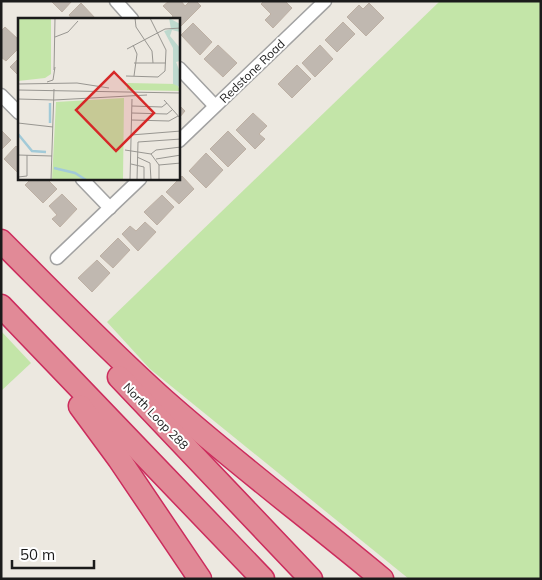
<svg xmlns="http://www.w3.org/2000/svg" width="542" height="580" font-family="Mulish,sans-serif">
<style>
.grass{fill:#c3e5a8}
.building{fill:#c0b8b0;stroke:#bdb0a4}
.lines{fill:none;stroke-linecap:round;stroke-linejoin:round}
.minor-casing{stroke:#a2a2a2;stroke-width:15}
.motorway-casing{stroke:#cc2c5d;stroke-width:25}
.minor{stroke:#fff;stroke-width:12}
.motorway{stroke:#e18a97;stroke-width:22}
.labels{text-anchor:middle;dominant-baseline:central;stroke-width:4;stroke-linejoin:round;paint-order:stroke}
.street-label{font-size:12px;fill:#1b1b1b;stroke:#fff}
.inset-river{fill:none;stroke:#a2cad8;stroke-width:2.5}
.inset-road{fill:none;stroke:#989691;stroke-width:1}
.view{fill:#d62828;fill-opacity:0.15;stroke:#d62828;stroke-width:2.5}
.inset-edge{fill:none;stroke:#1b1b1b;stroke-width:2.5}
</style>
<rect width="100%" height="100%" fill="#ece8e0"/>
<g class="grass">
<path d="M440,1H541V579H409L150,369L107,322Z"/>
<path d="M1,331L31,363L1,391Z"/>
</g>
<g class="building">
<path d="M51,1H72L62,12Z"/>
<path d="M169,1H181L185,6L190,1H196L201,6L179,28V19H171L173,16L163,6Z"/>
<path d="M264,1H285L292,8L273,28L265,20L271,14L261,4Z"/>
<path d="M81,3L96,19H72L69,15Z"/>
<path d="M369,3L384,18L366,36L347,17L359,5L363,9Z"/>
<path d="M343,22L355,34L337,52L325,40Z"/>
<path d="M193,23L212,42L200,55L181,35Z"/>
<path d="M5,27L19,40V48L6,61L1,57V31Z"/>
<path d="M218,45L237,63L223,77L204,59Z"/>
<path d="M320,45L333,59L315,77L302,63Z"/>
<path d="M19,58V76L10,67Z"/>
<path d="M297,65L311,79L292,98L278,84Z"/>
<path d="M179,105L185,111L179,118Z"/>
<path d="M253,113L267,126L259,134L265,139L255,149L236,130Z"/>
<path d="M1,130L11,140L1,150Z"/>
<path d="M228,131L246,149L228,167L210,149Z"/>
<path d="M16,146L19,149V174L4,159Z"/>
<path d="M206,153L223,170L206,188L189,171Z"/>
<path d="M182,176L194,189L179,204L166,192Z"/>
<path d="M31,179H47L57,189L43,203L25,185Z"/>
<path d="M62,194L77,209L60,227L52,219L57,215L49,206Z"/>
<path d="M162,195L174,207L157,225L144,212Z"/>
<path d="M145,222L156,232L138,251L122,234L130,226L136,231Z"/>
<path d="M118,238L130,250L113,268L100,256Z"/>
<path d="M97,260L110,273L92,292L78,278Z"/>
</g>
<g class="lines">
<defs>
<g id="minor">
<path d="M116,1L132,19"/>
<path d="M179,68L215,106"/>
<path d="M1,95L19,113"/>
<path d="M179,141L325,1"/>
<path d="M82,179L110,208"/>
<path d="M57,258L140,179"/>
</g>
<g id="motorway">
<path d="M1,241C55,295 108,350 164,400C235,463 310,519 382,579"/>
<path d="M1,306L263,579"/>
<path d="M119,377L311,579"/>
<path d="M80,406L119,459L200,579"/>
</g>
</defs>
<use href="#minor" class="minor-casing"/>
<use href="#motorway" class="motorway-casing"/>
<use href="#minor" class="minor"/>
<use href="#motorway" class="motorway"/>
</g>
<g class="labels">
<g class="street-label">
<text transform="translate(252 71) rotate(-44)">Redstone Road</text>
<text transform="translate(156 416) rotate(46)">North Loop 288</text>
</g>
</g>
<g transform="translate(18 18)">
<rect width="162" height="162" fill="#ece8e0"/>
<path d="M0,0H33V56L27,60L0,63ZM109,65L159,66L162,73L109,72ZM106,80L105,162H34L38,84Z" fill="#c3e5a8"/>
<path d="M151,0L162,6V14L154,12L152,18L162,30V43L158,44L162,54V69L155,66V30L146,13L153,11Z" fill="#bed9ce"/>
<path class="inset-river" d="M32,105V85M0,116L14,133L28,134M36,150L57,155L68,162"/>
<path class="inset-road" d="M117,0L118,9L134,33L135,45M37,19L50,14L60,3M115,27L119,36L116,58M109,31L147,11L163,10M116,45H148M36,52L37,0M108,58L140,59L147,53L148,32L132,0M29,64L35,62L37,49M0,66L59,65L91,70M0,72L163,75M0,81L36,82M36,82L129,77M146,82L163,101M114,88L144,89L149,85M114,95L149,96L154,92M114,102L151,103L160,98M0,105L35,109M113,117L163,113M107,132L133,136L141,147V162M133,136L138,132L163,129M0,137L34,138M119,139L132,145L133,162M138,141L163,137M113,146L126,149V162M141,147L163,145M0,159L9,158V137M33,162L36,71M112,162L114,81M119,162L120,124L163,121"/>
<path class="view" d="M96,54L136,95L98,133L58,92Z"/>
<rect width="162" height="162" class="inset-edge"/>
</g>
<rect width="542" height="580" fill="none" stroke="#1b1b1b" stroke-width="5"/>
<path d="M12 560v8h82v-8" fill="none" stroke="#1b1b1b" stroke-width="2.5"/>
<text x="20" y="560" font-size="15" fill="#1b1b1b" stroke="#ffffff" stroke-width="4" paint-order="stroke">50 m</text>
</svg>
